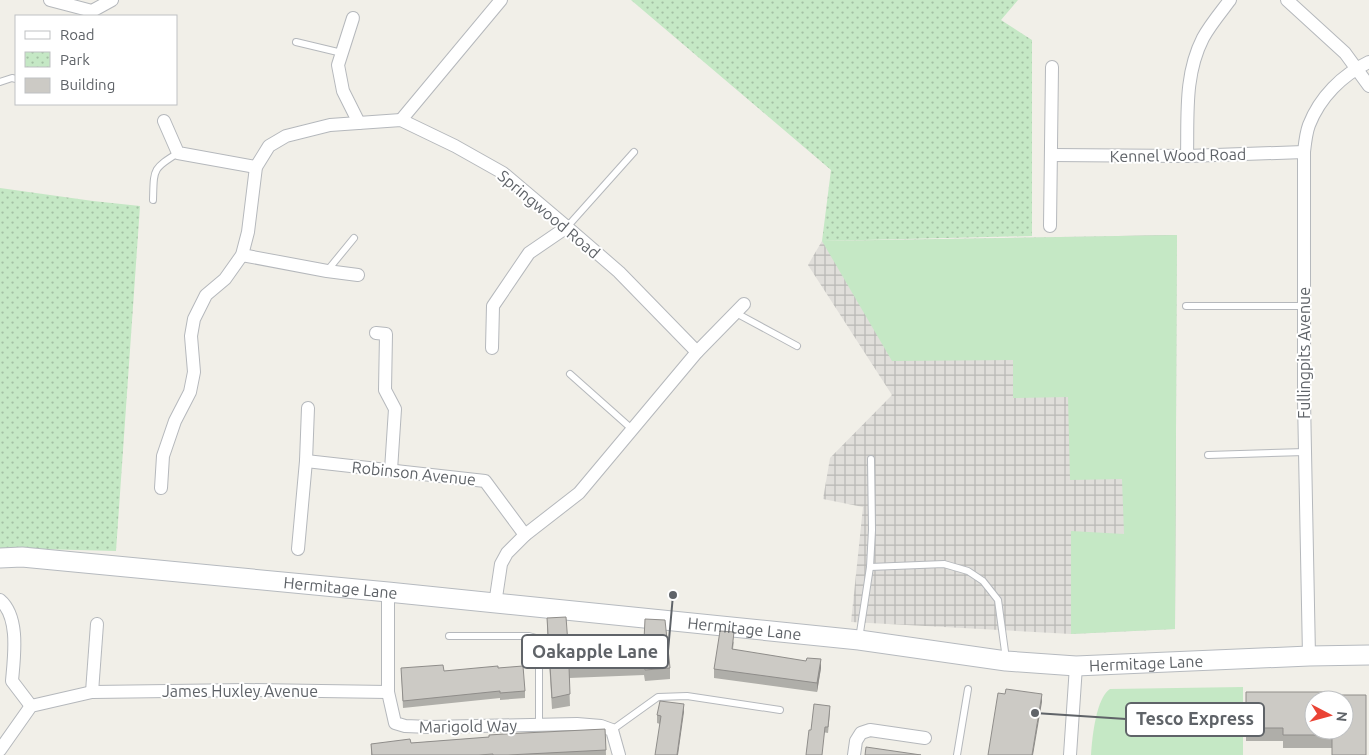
<svg xmlns="http://www.w3.org/2000/svg" width="1369" height="755" font-family="Ubuntu,sans-serif">
<style>
.industrial{fill:url(#industrial-grid)}
.green{fill:#c5e8c5}
.park{fill:url(#park-dots)}
.lines{fill:none;stroke-linecap:round;stroke-linejoin:round}
.service-casing{stroke:#b5b8bc;stroke-width:8}
.minor-casing{stroke:#b5b8bc;stroke-width:14}
.secondary-casing{stroke:#b6babf;stroke-width:21}
.service{stroke:#fff;stroke-width:6}
.minor{stroke:#fff;stroke-width:12}
.secondary{stroke:#fff;stroke-width:19}
.wall{fill:#afaea9}
.shaded-wall{fill:#8f8d8a}
.building{fill:#cccac5;stroke:#8f8d8a;fill-rule:evenodd}
.labels{text-anchor:middle;dominant-baseline:central;stroke-width:4;stroke-linejoin:round;paint-order:stroke}
.street-label{font-size:16px;fill:#5f6368;stroke:#fff}
.leader{fill:none;stroke:#5f6368;stroke-width:2}
.callout-dot{fill:#5f6368;stroke:#fff;stroke-width:2}
.callout{fill:#fff;stroke:#5f6368;stroke-width:2}
.callout-label{font-size:18px;text-anchor:middle;font-weight:bold;fill:#5f6368}
</style>
<defs>
<pattern id="industrial-grid" width="8" height="8" patternUnits="userSpaceOnUse" patternTransform="scale(1.25)"><rect width="8" height="8" fill="#e0deda"/><path d="M0 4h8M4 0v8" fill="none" stroke="#b9b8b5"/></pattern>
<pattern id="park-dots" width="8" height="8" patternUnits="userSpaceOnUse" patternTransform="scale(1.25)"><rect width="8" height="8" fill="#c5e8c5"/><path d="M2 2h.1M6 6h.1" fill="none" stroke="#a3c0a4" stroke-width="1.8" stroke-linecap="round"/></pattern>
</defs>
<rect width="100%" height="100%" fill="#f1efe8"/>
<path class="industrial" d="M1177,235L1175,629L1071,634L851,622L863,507L823,499L830,458L892,395L808,265L822,241Z"/>
<g class="green">
<path d="M1177,235L1175,629L1071,634V531L1124,534L1122,479L1070,480L1068,397L1013,398V360L892,361L822,241Z"/>
<path d="M1243,687V755H1091C1092,738 1096,698 1110,689Z"/>
</g>
<g class="park">
<path d="M631,0H1018L1001,20L1032,40V236L822,241L831,170Z"/>
<path d="M0,188L93,201L140,206L116,551L0,548Z"/>
</g>
<g class="lines">
<defs>
<g id="service">
<path d="M296,42L342,53"/>
<path d="M0,82L12,78L16,79"/>
<path d="M153,200C154,169 152,169 178,153"/>
<path d="M567,227L634,152"/>
<path d="M327,271L354,238"/>
<path d="M1186,306H1304"/>
<path d="M736,313L797,346"/>
<path d="M570,374L633,430"/>
<path d="M1208,455L1305,452"/>
<path d="M870,567L944,564L968,571L983,581L998,600L1006,659"/>
<path d="M449,636H529L536,638L539,647V724"/>
<path d="M859,639L870,567L872,530L871,459"/>
<path d="M612,730L658,697L687,696L780,710"/>
<path d="M957,755L968,689"/>
</g>
<g id="minor">
<path d="M50,0L92,11L112,0"/>
<path d="M1287,0L1345,53L1369,86"/>
<path d="M353,18L338,65L343,91L359,123"/>
<path d="M401,120L501,0"/>
<path d="M164,121L178,153L256,167"/>
<path d="M1051,155L1187,156L1304,152"/>
<path d="M1187,156C1188,116 1184,75 1203,38C1210,25 1221,12 1230,0"/>
<path d="M1050,226L1052,67"/>
<path d="M242,255L327,271L358,275"/>
<path d="M376,333L386,334L385,390L395,409L391,470"/>
<path d="M492,348L493,306L529,253L567,227"/>
<path d="M306,461L485,481L525,535"/>
<path d="M161,488L163,456L175,421L190,392L194,372L191,336L194,319L206,295L225,279L242,255L248,232L256,167L269,146L286,136L330,125L401,120L455,146L503,173L567,227L619,272L697,352"/>
<path d="M298,549L306,461L308,408"/>
<path d="M388,592V692L395,723L405,726L430,727L577,724L601,726L612,730L619,755"/>
<path d="M0,600C20,617 14,657 12,681L31,706"/>
<path d="M495,604L501,564L507,553L525,535L579,493L697,352L744,304"/>
<path d="M1309,656L1304,400V152C1305,143 1306,133 1309,125C1320,97 1342,75 1369,62"/>
<path d="M92,692L97,624"/>
<path d="M0,750L31,706L92,692L247,690L388,692"/>
<path d="M854,755L856,741L861,733L870,730L925,738"/>
<path d="M1070,755L1076,666"/>
</g>
<g id="secondary">
<path id="s1" d="M0,558L22,557L388,592L859,640L1006,661L1076,666L1309,656L1369,655"/>
</g>
</defs>
<use href="#service" class="service-casing"/>
<use href="#minor" class="minor-casing"/>
<use href="#secondary" class="secondary-casing"/>
<use href="#service" class="service"/>
<use href="#minor" class="minor"/>
<use href="#secondary" class="secondary"/>
</g>
<g class="wall">
<path d="M547,618L568,644L670,668V679L645,681L644,675L569,678L570,706L552,709L547,630Z"/>
<path d="M734,641L733,649L821,668L817,692L714,678V669Z"/>
<path d="M401,668L444,671L498,668L525,691V698L500,700V698L403,708Z"/>
<path d="M1246,692L1325,695H1366L1332,748H1283V741H1246Z"/>
<path d="M684,712L660,724L657,723V715Z"/>
<path d="M830,712L828,733L811,730Z"/>
<path d="M605,729L606,755H371V744L411,743Z"/>
</g>
<g class="shaded-wall">
<path d="M821,659V668L817,692V683Z"/>
<path d="M1042,694V702L1033,755H1032Z"/>
<path d="M684,704V712L678,755H677Z"/>
</g>
<g class="building">
<path d="M566,617L568,644L644,640L645,619L665,620L670,668L645,670L644,664L569,667L570,694L552,698L547,618Z"/>
<path d="M720,631L734,632L732,649L806,661L807,658L821,659L817,683L714,669Z"/>
<path d="M443,665L444,671L498,666V668L523,666L525,691L500,693V691L403,701L401,668Z"/>
<path d="M1006,689L1042,694L1032,755H988L998,693L1005,694Z"/>
<path d="M1246,692H1325V695H1366V755H1332V735H1283V728H1246ZM1314,700H1344V730H1314Z"/>
<path d="M660,701L684,704L677,755H655L661,716L657,715Z"/>
<path d="M814,704L830,706L828,727H825L822,755H806L809,730H811Z"/>
<path d="M605,729L606,750L508,755H493V754L479,755H372L371,744L410,739L411,743L489,737V735L504,734Z"/>
<path d="M866,747L921,755H865Z"/>
</g>
<g class="labels">
<g class="street-label">
<text transform="translate(1178 155) rotate(-1)">Kennel Wood Road</text>
<text transform="translate(549 214) rotate(40)">Springwood Road</text>
<text transform="translate(1304 353) rotate(-90)">Fullingpits Avenue</text>
<text transform="translate(414 473) rotate(6)">Robinson Avenue</text>
<text stroke="none"><textPath href="#s1" startOffset="342">Hermitage Lane</textPath></text>
<text stroke="none"><textPath href="#s1" startOffset="748">Hermitage Lane</textPath></text>
<text stroke="none"><textPath href="#s1" startOffset="1152">Hermitage Lane</textPath></text>
<text x="240" y="691">James Huxley Avenue</text>
<text transform="translate(468 726) rotate(-1)">Marigold Way</text>
</g>
</g>
<path class="leader" d="M673 595L668 651M1035 713L1126 719"/>
<g class="callout-dot">
<circle cx="673" cy="595" r="5"/>
<circle cx="1035" cy="713" r="5"/>
</g>
<g class="callout">
<rect x="522" y="635" width="146" height="33" rx="5"/>
<rect x="1126" y="703" width="138" height="33" rx="5"/>
</g>
<g class="callout-label">
<text x="595" y="658">Oakapple Lane</text>
<text x="1195" y="725">Tesco Express</text>
</g>
<rect x="15" y="15" width="162" height="90" fill="#ffffff" stroke="#bfc1c3"/>
<rect x="25" y="31" width="25" height="8" fill="#ffffff" stroke="#bfc1c3"/>
<text x="60" y="40" font-size="15" fill="#5f6368">Road</text>
<rect x="25" y="52" width="25" height="15" fill="url(#park-dots)" stroke="#bfc1c3"/>
<text x="60" y="65" font-size="15" fill="#5f6368">Park</text>
<rect x="25" y="78" width="25" height="15" fill="#cccac5" stroke="#bfc1c3"/>
<text x="60" y="90" font-size="15" fill="#5f6368">Building</text>
<g transform="translate(1329 715) rotate(96)"><circle r="24" fill="#ffffff" stroke="#bfc1c3"/>
<path d="M0-4L9 19L0 12L-9 19Z" fill="#ea4335"/>
<text y="-8" font-size="14" font-weight="bold" text-anchor="middle" fill="#5f6368">N</text>
</g>
</svg>
